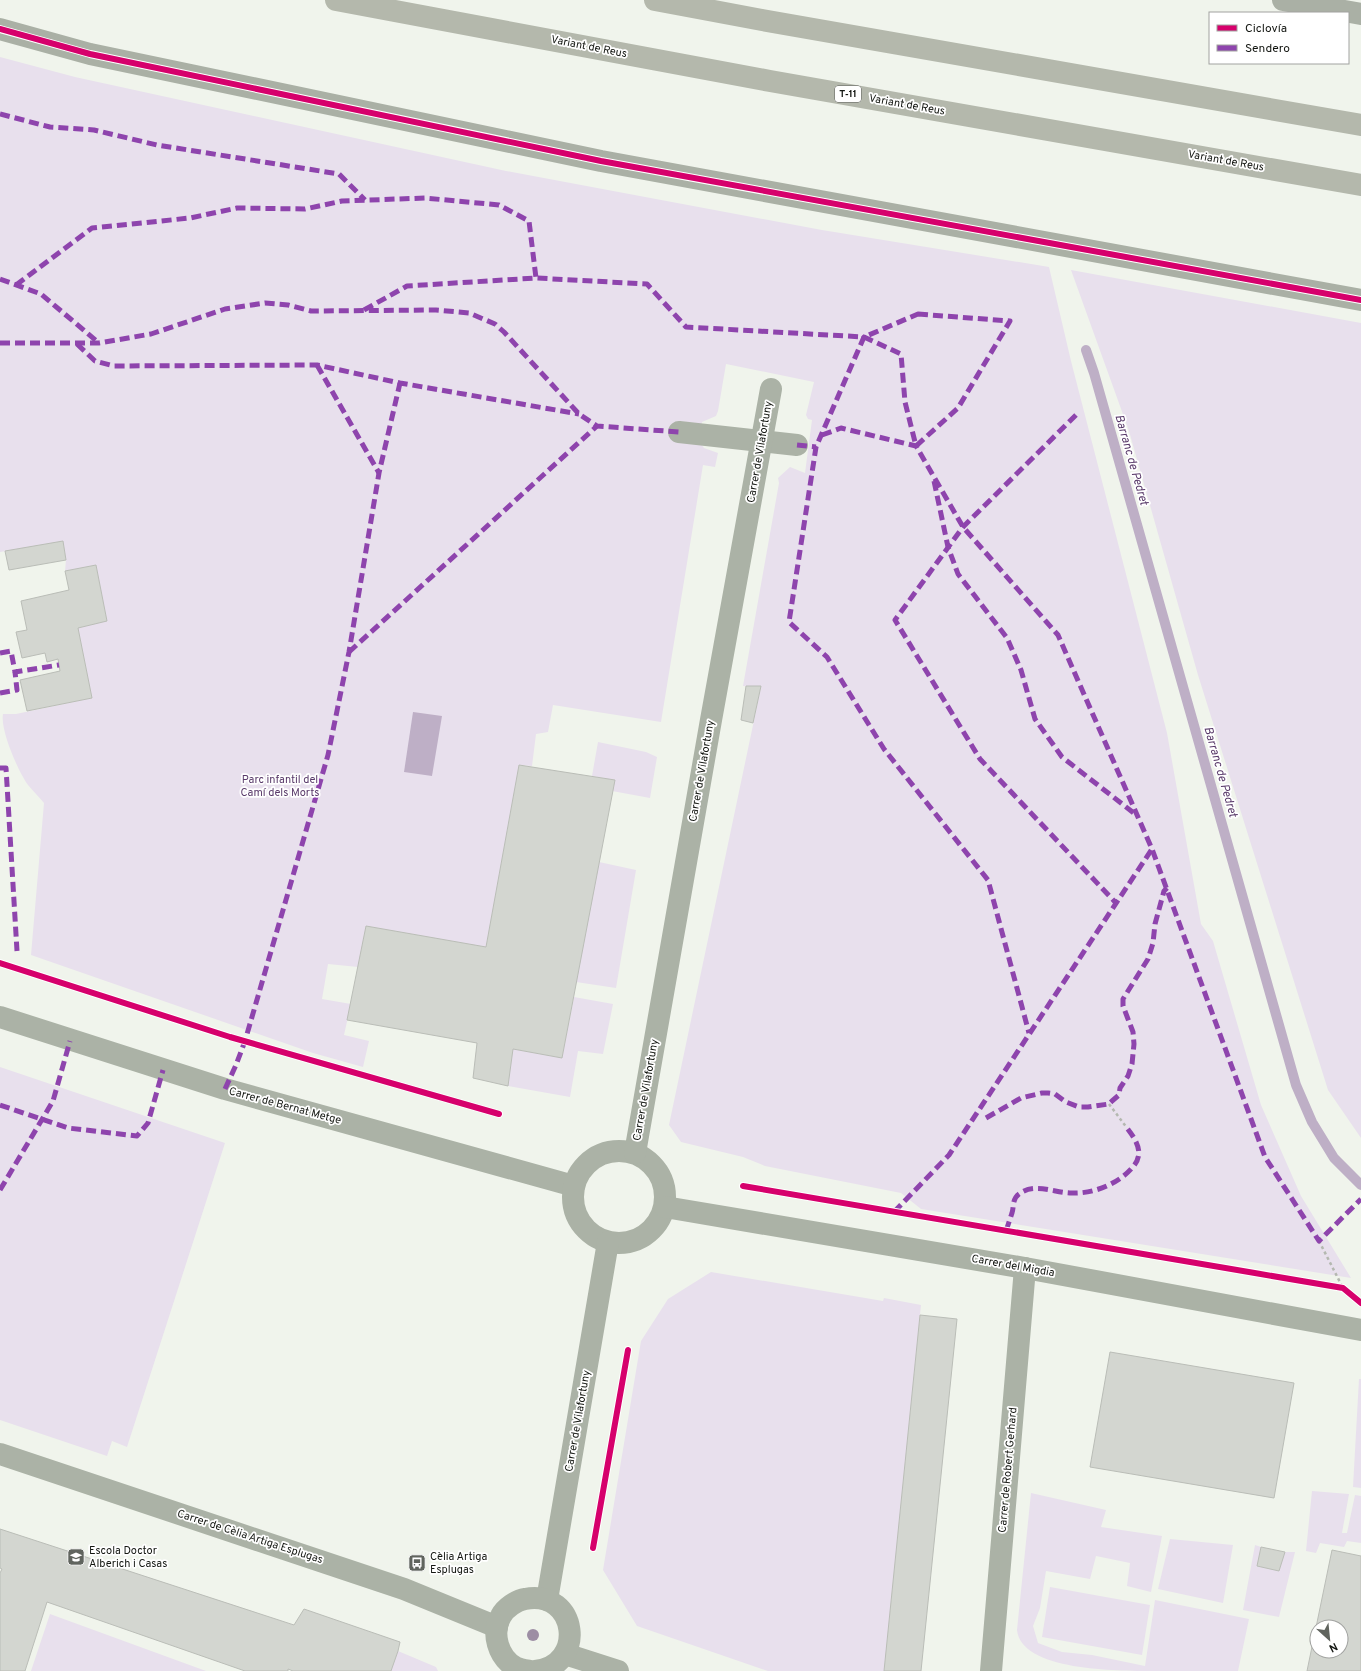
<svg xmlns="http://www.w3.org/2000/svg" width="1361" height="1671" font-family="Overpass,sans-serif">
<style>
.green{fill:#e8e0ed}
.water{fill:#beafc6}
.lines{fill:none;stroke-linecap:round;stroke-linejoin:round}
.stream{stroke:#beafc6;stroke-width:10}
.building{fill:#d3d6d0;stroke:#babdb7;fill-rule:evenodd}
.path{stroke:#b4b8b0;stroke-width:2.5;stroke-dasharray:3 3;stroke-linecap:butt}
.street{stroke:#abb2a6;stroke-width:22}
.secondary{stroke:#aab0a5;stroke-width:22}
.highway{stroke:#b4b8ac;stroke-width:22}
.quiet{stroke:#8e44ad;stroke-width:5;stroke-dasharray:10 5;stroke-linecap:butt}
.cycleway-casing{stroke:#fff;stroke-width:8}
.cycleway{stroke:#d6006c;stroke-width:6}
.tree{fill:#9d8ea4}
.labels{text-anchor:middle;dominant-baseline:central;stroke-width:3.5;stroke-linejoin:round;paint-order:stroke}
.shield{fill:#fff;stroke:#5a5c58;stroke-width:1}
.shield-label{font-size:10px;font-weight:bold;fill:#131611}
.street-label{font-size:11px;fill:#131611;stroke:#fff}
.park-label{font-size:11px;fill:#593a6a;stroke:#fff}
.poi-label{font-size:11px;fill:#131611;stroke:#fff;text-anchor:start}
.water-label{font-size:12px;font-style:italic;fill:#573868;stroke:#fff}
</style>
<rect width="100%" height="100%" fill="#f0f4ec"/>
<g class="green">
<path d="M0,57L75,77L506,171L822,230L1049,267L1071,361L1167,733L1201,924L1213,941L1261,1105L1301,1196L1351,1278L921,1209L901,1193L765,1166L743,1157L681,1142L669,1125L761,687L743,686L779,483L778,478L790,467L805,473L812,420L808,419L806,415L814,382L726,364L718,411L716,416L702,422L698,440L704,448L718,453L715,467L703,465L661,722L553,705L548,732L536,734L532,766L519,765L486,947L366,926L358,967L328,964L322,999L351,1004L344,1035L369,1041L363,1067L313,1053L31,955L44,803C39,797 33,791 28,785C18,771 0,730 3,714H16L92,698L78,628L107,621L96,565L65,571L66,560L63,541L0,552Z"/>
<path d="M1071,270L1361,323V1138L1328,1090L1198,675L1129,431Z"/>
<path d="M598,742L646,752L657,757L650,798L612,791L614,780L592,776Z"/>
<path d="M599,862L636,870L616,988L576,982Z"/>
<path d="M574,997L613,1004L603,1054L578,1051L570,1097L508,1086L513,1049L562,1058Z"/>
<path d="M0,1067L225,1143L127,1447L112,1441L107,1456L0,1420Z"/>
<path d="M711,1272L883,1301L884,1298L921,1305L884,1671H768L637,1626L603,1570L641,1341L668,1299Z"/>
<path d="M1359,1379H1361V1488L1353,1487Z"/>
<path d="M1312,1491L1349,1494L1342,1533H1347L1355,1495L1361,1496V1543L1347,1541L1344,1547L1320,1543L1316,1553L1306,1551Z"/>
<path d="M1031,1493L1106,1510L1101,1527L1162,1536L1151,1592L1127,1586L1130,1563L1096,1556L1090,1579L1046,1571L1040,1608L1033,1626L1038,1643L1062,1652L1092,1655L1145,1666L1155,1600L1249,1619L1238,1671C1209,1671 1180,1671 1152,1671C1118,1671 1021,1671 1017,1630Z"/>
<path d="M1170,1539L1233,1545L1223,1603L1158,1589Z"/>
<path d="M1255,1545L1261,1547L1257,1566L1279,1571L1285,1552H1295L1279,1617L1243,1610Z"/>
<path d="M1050,1587L1150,1605L1142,1655L1042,1637Z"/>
<path d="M50,1614L206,1671H31Z"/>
<path d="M398,1651L436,1667L438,1671H391Z"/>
</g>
<path class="water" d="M413,712L442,716L432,776L404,772Z"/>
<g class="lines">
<path class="stream" d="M1086,350L1094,373L1296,1085L1312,1122L1334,1158L1361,1185"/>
</g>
<g class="building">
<path d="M63,541L66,560L9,570L5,551Z"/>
<path d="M96,565L107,621L78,628L92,698L27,711L20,680L60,671L58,659L47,662L45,653L22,658L16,632L27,630L21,601L69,590L65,571Z"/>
<path d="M746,686H761L753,723L741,720Z"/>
<path d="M519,765L615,780L562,1058L513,1049L508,1086L473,1078L477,1043L347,1020L366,926L486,947Z"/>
<path d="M920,1315L957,1319L921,1671H884Z"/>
<path d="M1110,1352L1294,1383L1274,1498L1090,1467Z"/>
<path d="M0,1529L294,1625L304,1609L400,1642L398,1651L391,1671H293L288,1669V1671H245L47,1602L25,1671H0V1573L2,1569L0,1568Z"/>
<path d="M1261,1547L1285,1552L1279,1571L1257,1566Z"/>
<path d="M1332,1550L1361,1556V1671H1307ZM1317,1627H1341V1651H1317Z"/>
</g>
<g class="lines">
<g class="path">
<path d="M1109,1104L1127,1128"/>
<path d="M1319,1241L1343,1288"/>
</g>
<g class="street">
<path d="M679,432L797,445"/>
<path d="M0,1017L225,1089L574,1186"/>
<circle cx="619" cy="1197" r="46"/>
<path d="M635,1153L711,720L771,389"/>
<path d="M665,1207L1025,1268L1361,1330"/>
<path d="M0,1454L404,1589L497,1627"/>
<path d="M547,1600L608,1242"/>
<path d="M565,1654L618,1671"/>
<path d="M530,1671C525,1670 519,1669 515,1667C498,1657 491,1633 501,1616C505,1608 517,1600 525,1599C578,1589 587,1666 535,1671"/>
<path d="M991,1671L1025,1268"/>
</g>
<g class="secondary">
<path d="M1283,0L1361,14"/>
<path d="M0,29L90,54L601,161L1361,300"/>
</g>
<g class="highway">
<path d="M336,0L770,81L1361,185"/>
<path d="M655,0L762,20L1361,125"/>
</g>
<g class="quiet">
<path d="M0,114L50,127L94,130L157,145L339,174L365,200"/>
<path d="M0,279L41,294L99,343"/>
<path d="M16,285L92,228L190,218L237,208L305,209L342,201L425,198L499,205L529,221L536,278"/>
<path d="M364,310L407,286L536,278L647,284L686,327L864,337L816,447L789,622L827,657L884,749L988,880L1029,1033"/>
<path d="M918,314L1010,321L958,408L916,446L905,402L901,354L864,337Z"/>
<path d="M0,343H99L151,334L225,309L265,303L288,305L311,311L436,310L469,313L495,324L504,332L579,414L597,426L679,432"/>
<path d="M77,344L95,361L114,366L317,365L400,383L579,414"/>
<path d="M317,365L379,473"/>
<path d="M1076,415L963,527L895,620L980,759L1116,903"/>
<path d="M822,435L841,428L916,446L963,527L1058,635L1152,849L1265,1157L1319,1241L1361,1199"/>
<path d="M797,445L816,447"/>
<path d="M934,481L948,547L958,574L1007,638L1021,670L1035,719L1062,757L1135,814"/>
<path d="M349,652L597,426"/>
<path d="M0,653L11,651L15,672L59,665"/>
<path d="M0,693L17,690L15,672"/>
<path d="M0,768H6L17,951"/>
<path d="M225,1089L236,1065L245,1041L328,755L349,652L379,473L400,383"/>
<path d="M0,1105L68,1128L137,1136L148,1123L163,1070"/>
<path d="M986,1118L1021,1098L1042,1093H1048L1055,1094L1066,1102L1079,1107H1088L1109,1104L1112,1101L1119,1095L1120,1088L1128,1076L1132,1064L1134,1044L1133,1032L1123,1006V999L1148,959L1153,943L1155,924L1164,891L1167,888"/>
<path d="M0,1190L53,1101L70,1041"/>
<path d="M894,1212L949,1155L1152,849"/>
<path d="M1006,1231C1008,1225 1010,1219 1012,1213C1014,1207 1012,1199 1019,1194C1035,1182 1054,1193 1072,1193C1093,1194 1118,1184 1132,1168C1145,1154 1137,1141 1127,1128"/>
</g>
<defs>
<g id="cycleway">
<path d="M0,29L90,54L601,161L1361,300"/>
<path d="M0,963L230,1037L499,1114"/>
<path d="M743,1186L1343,1288L1361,1303"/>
<path d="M593,1548L628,1350"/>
</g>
</defs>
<use href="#cycleway" class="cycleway-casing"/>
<use href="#cycleway" class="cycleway"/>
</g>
<circle class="tree" cx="533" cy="1635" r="6"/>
<defs>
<symbol id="school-square" viewBox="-11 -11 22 22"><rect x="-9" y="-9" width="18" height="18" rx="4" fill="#60645e" stroke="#fff"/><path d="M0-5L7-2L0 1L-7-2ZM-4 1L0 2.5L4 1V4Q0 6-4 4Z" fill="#fff"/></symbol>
<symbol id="bus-square" viewBox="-11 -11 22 22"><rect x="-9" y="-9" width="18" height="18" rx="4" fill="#60645e" stroke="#fff"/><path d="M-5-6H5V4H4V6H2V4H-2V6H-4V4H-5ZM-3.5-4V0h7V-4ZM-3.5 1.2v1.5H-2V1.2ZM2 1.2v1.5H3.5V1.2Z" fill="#fff"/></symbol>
</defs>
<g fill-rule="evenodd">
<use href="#school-square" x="66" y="1547" width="20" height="20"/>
<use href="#bus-square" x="407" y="1553" width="20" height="20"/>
</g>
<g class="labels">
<rect class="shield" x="835" y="86" width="26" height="16" rx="3"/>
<g class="shield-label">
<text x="848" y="94">T-11</text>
</g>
<g class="street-label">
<text transform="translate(589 47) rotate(11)">Variant de Reus</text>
<text transform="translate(907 105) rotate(10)">Variant de Reus</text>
<text transform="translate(1226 161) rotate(10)">Variant de Reus</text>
<text transform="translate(760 452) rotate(-80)">Carrer de Vilafortuny</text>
<text transform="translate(702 771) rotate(-80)">Carrer de Vilafortuny</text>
<text transform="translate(646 1090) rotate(-80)">Carrer de Vilafortuny</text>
<text transform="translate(285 1106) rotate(15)">Carrer de Bernat Metge</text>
<text transform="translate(1013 1266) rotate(10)">Carrer del Migdia</text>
<text transform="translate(578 1421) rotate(-80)">Carrer de Vilafortuny</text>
<text transform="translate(1008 1470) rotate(-85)">Carrer de Robert Gerhard</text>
<text transform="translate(250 1537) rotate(18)">Carrer de Cèlia Artiga Esplugas</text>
</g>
<g class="park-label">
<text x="280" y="780">Parc infantil del<tspan x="280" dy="13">Camí dels Morts</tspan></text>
</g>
<g class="poi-label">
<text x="89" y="1551">Escola Doctor<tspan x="89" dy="13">Alberich i Casas</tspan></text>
<text x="430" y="1557">Cèlia Artiga<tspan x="430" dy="13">Esplugas</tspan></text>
</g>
<g class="water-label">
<text transform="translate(1131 460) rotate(74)">Barranc de Pedret</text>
<text transform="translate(1220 772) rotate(74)">Barranc de Pedret</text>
</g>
</g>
<rect x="1209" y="12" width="140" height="52" fill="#ffffff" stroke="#a1a2a0"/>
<rect x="1217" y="25" width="20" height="6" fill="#d6006c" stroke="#a1a2a0"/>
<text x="1245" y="32" font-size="12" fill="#131611">Ciclovía</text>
<rect x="1217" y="45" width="20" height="6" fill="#8e44ad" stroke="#a1a2a0"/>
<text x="1245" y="52" font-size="12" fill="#131611">Sendero</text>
<g transform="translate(1329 1639) rotate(153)"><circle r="19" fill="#ffffff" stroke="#a1a2a0"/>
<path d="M0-3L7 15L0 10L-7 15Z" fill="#60645e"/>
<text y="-6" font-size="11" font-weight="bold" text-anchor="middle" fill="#131611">N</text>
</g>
</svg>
